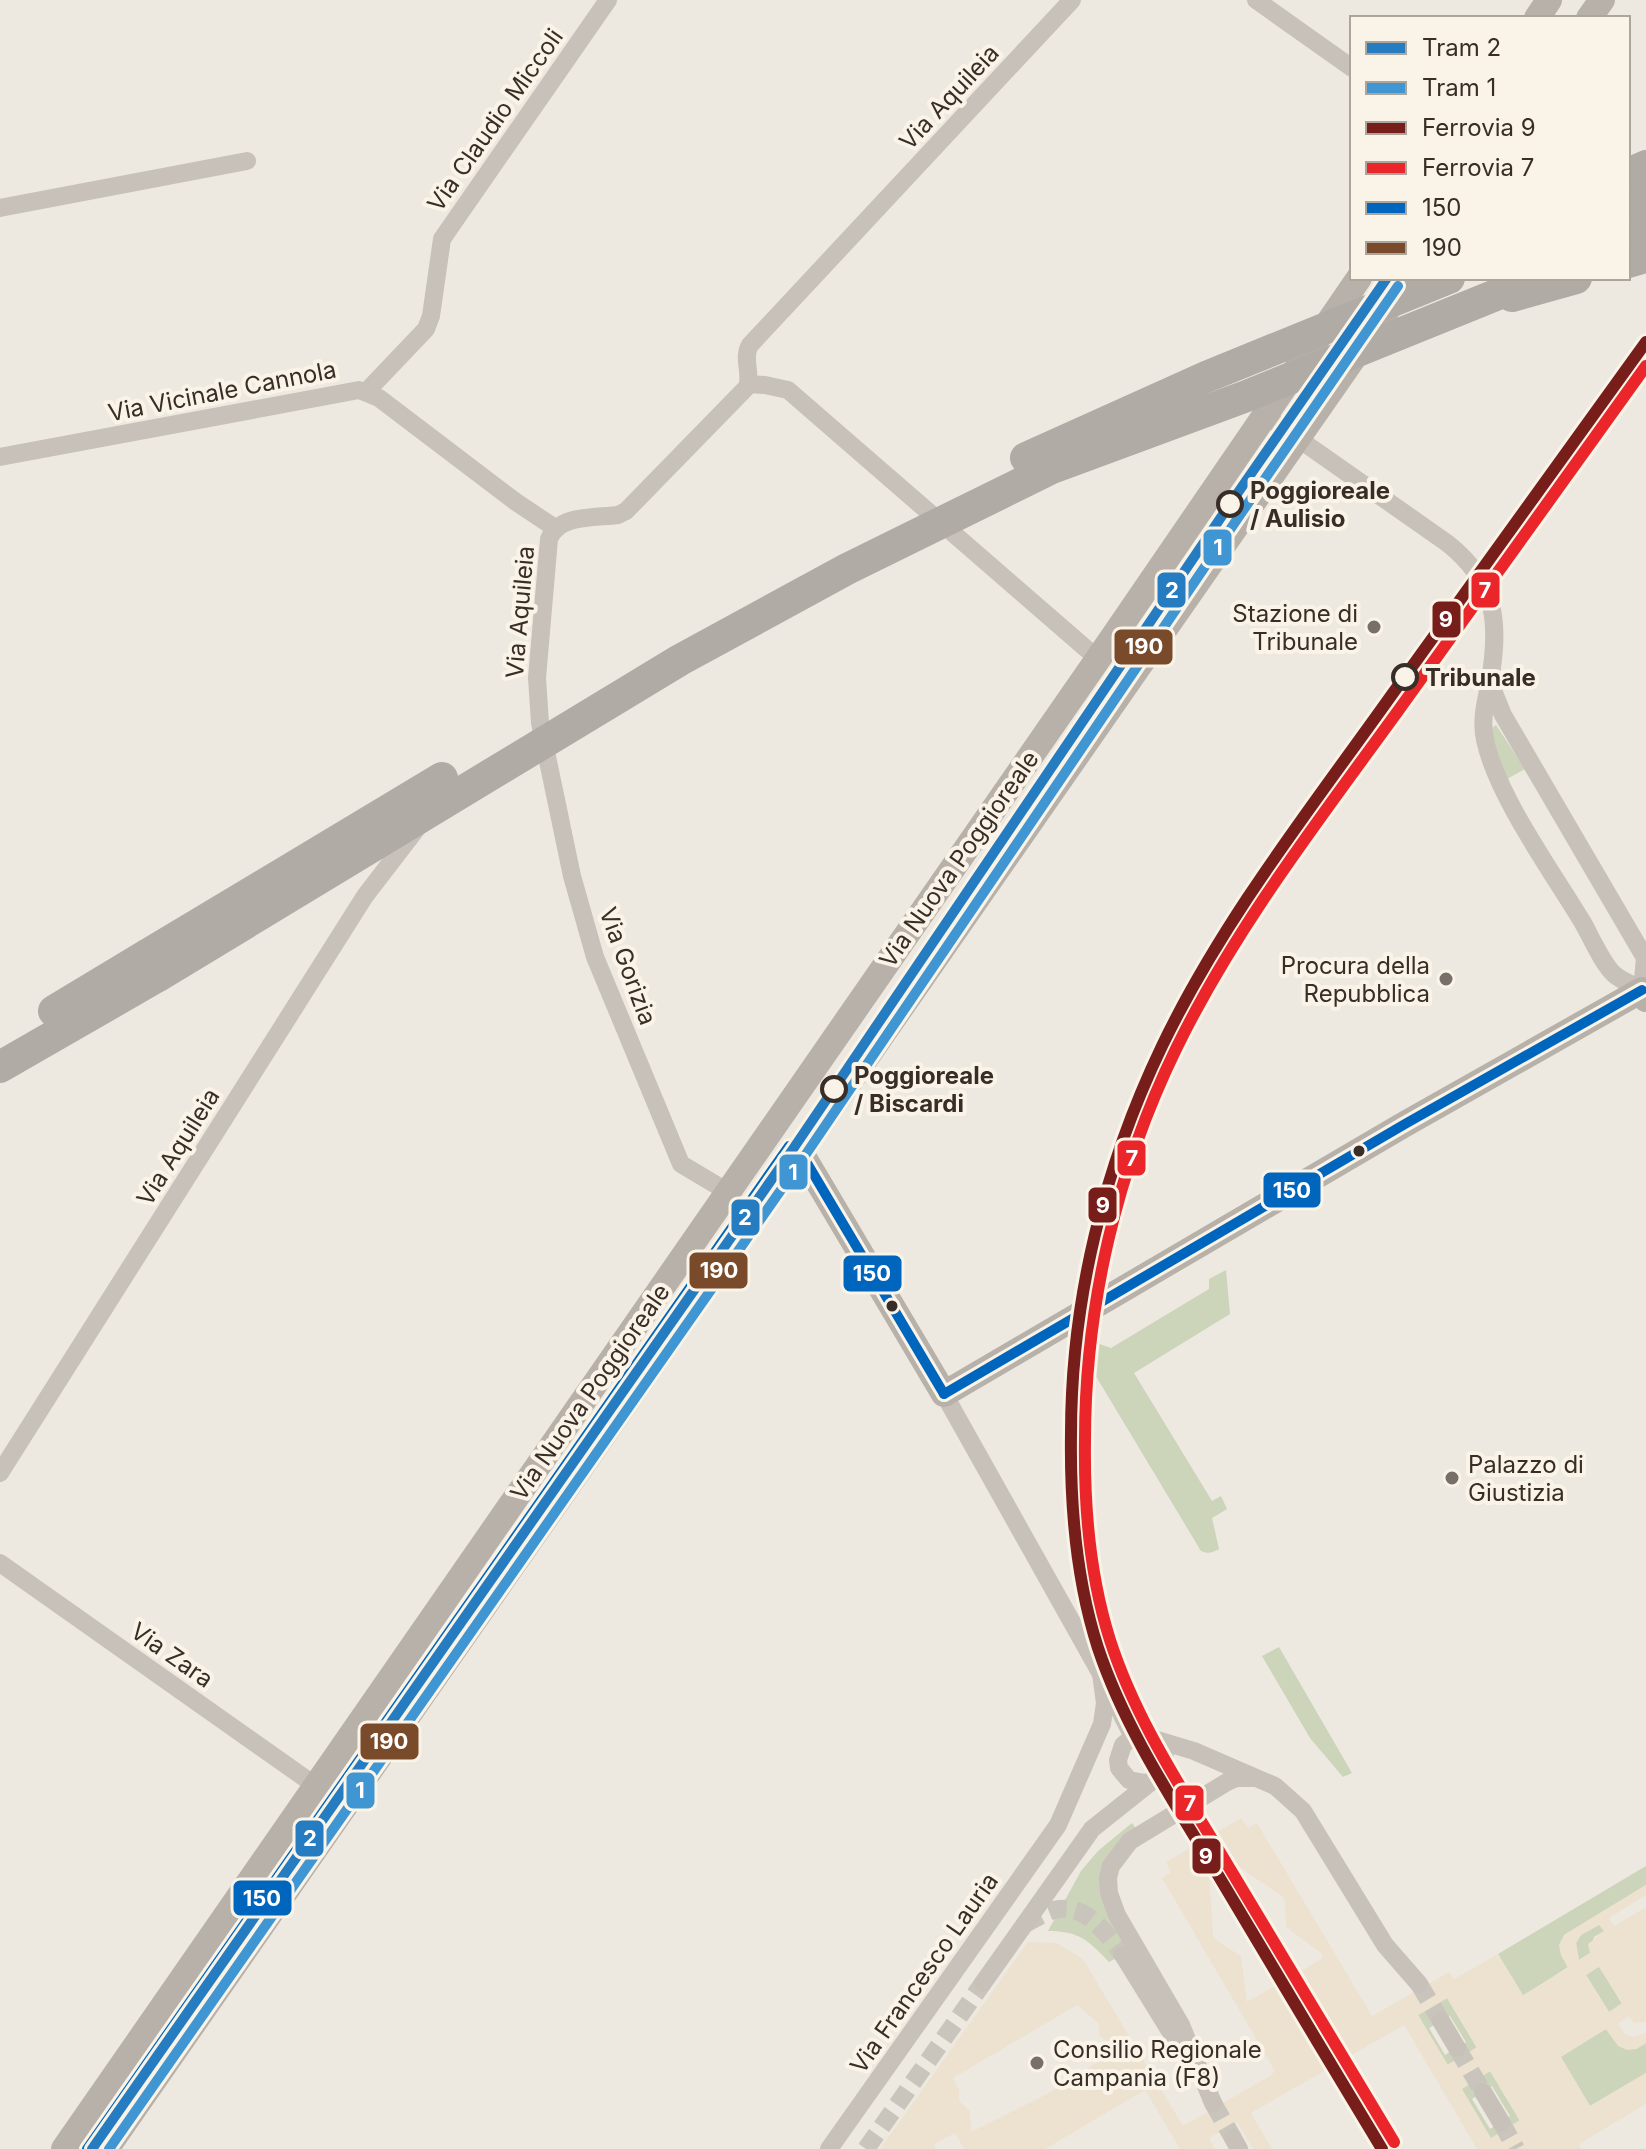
<svg xmlns="http://www.w3.org/2000/svg" width="1646" height="2149" font-family="Inter,sans-serif">
<style>
.green{fill:#ccd4ba;fill-rule:evenodd}
.plaza{fill:#ece2cf;fill-rule:evenodd}
.lines{fill:none;stroke-linecap:round;stroke-linejoin:round}
.minor-tunnel{stroke:#c9c4bc;stroke-width:18;stroke-dasharray:18 9;stroke-linecap:butt}
.minor{stroke:#c7c1b9;stroke-width:18}
.secondary{stroke:#b7b1aa;stroke-width:26}
.trunk{stroke:#b0aba4;stroke-width:32}
.trunk-bridge{stroke:#b0aba4;stroke-width:32}
.bus-1-casing{stroke:#faf4e8;stroke-width:16}
.bus-2-casing{stroke:#faf4e8;stroke-width:16}
.bus-1{stroke:#0065bd;stroke-width:10}
.bus-2{stroke:#7a4b2a;stroke-width:10}
.rail-1-casing{stroke:#faf4e8;stroke-width:18}
.rail-2-casing{stroke:#faf4e8;stroke-width:18}
.rail-1{stroke:#771e1b;stroke-width:12}
.rail-2{stroke:#eb262b;stroke-width:12}
.tram-1-casing{stroke:#faf4e8;stroke-width:16}
.tram-2-casing{stroke:#faf4e8;stroke-width:16}
.tram-1{stroke:#267cc0;stroke-width:10}
.tram-2{stroke:#4096d2;stroke-width:10}
.stop-dot{fill:#faf4e8;stroke:#382e27;stroke-width:4}
.poi-dot{fill:#776f68;stroke:#faf4e8;stroke-width:3}
.bus-dot{fill:#382e27;stroke:#faf4e8;stroke-width:3}
.labels{text-anchor:middle;dominant-baseline:central;stroke-width:8;stroke-linejoin:round;paint-order:stroke}
.street-label{font-size:24px;fill:#382e27;stroke:#faf4e8}
.stop-label{font-size:24px;font-weight:bold;fill:#382e27;stroke:#faf4e8;text-anchor:start}
.poi-label{font-size:24px;fill:#382e27;stroke:#faf4e8;text-anchor:end}
.line-badge{stroke:#faf4e8;stroke-width:3}
.badge-label{font-size:22px;text-anchor:middle;font-weight:bold;fill:#fff}
</style>
<rect width="100%" height="100%" fill="#ede9e1"/>
<g class="green">
<path d="M1496,725L1525,769L1507,779L1494,753L1492,728Z"/>
<path d="M1226,1270L1230,1314L1134,1373L1212,1501L1221,1496L1227,1509L1212,1518L1219,1549C1212,1553 1208,1554 1201,1551L1091,1368L1090,1355L1097,1343L1111,1348L1209,1289V1279Z"/>
<path d="M1279,1647L1352,1773L1343,1777L1310,1738L1262,1656Z"/>
<path d="M1132,1823L1137,1830L1103,1874L1132,1950L1109,1962C1088,1940 1079,1931 1048,1931L1081,1871L1098,1851Z"/>
<path d="M1646,1866V1885L1564,1935L1561,1955L1568,1967L1523,1996L1498,1954Z"/>
<path d="M1600,1924L1604,1931L1594,1937L1590,1953L1579,1960L1576,1943L1581,1935Z"/>
<path d="M1599,1966L1622,2004L1609,2012L1586,1975Z"/>
<path d="M1447,1998L1477,2048L1447,2065L1418,2015ZM1450,2016L1466,2042L1445,2055L1429,2028Z"/>
<path d="M1606,2029L1618,2045L1636,2049L1646,2043V2073L1590,2106L1560,2056Z"/>
<path d="M1490,2071L1520,2121L1491,2139L1461,2089ZM1492,2086L1510,2116L1490,2129L1472,2099Z"/>
</g>
<path class="plaza" d="M1241,1818L1248,1828L1257,1823L1372,2016L1449,1972L1454,1979L1498,1954L1523,1995L1568,1968L1561,1955L1559,1945L1564,1935L1646,1885V1895L1609,1918L1614,1926L1646,1907V2022L1634,2023L1629,2016L1618,2024L1624,2033L1633,2037L1646,2033V2043L1636,2049L1627,2050L1618,2046L1606,2029L1561,2057L1590,2106L1646,2073V2104L1579,2144L1581,2149H1477L1404,2025L1251,2113L1272,2149H1253L1237,2122L1209,2138L1215,2149H1180L1145,2090L1045,2149H964L955,2133L934,2144L936,2149H880L1028,1942L1057,1943L1083,1959L1183,2126L1270,2076L1275,2071L1162,1878L1171,1872L1166,1862ZM1216,1852L1281,1895L1285,1901L1286,1927L1321,1953L1323,1958L1247,2002L1241,1956L1216,1940L1213,1935L1208,1857ZM1599,1925L1604,1931L1588,1944L1590,1953L1579,1960L1576,1943L1581,1935ZM1599,1967L1622,2003L1609,2012L1586,1975ZM1447,1998L1477,2047L1448,2065L1418,2015ZM1077,2005L1098,2023L1100,2036L1118,2049L1051,2092L971,2132L970,2111L959,2101V2090L953,2078ZM1490,2071L1520,2120L1491,2138L1462,2089Z"/>
<g class="lines">
<g class="minor-tunnel">
<path d="M1025,1924C1035,1919 1048,1910 1059,1909C1088,1905 1107,1935 1123,1955"/>
<path d="M1419,1984L1441,2021"/>
<path d="M1457,2048L1483,2092"/>
<path d="M1213,2103L1233,2138"/>
<path d="M1501,2122L1516,2149"/>
<path d="M866,2149L983,1983"/>
</g>
<g class="minor">
<path d="M1256,0L1352,68"/>
<path d="M0,208L247,161"/>
<path d="M749,384L765,385L788,390L1098,659"/>
<path d="M366,392L426,329L431,316L442,239L608,0"/>
<path d="M1266,416L1447,543C1498,583 1500,625 1489,686C1485,705 1481,721 1485,740C1497,796 1553,873 1583,923C1591,937 1603,965 1615,975C1622,981 1633,985 1642,990L1645,958L1503,715L1490,683"/>
<path d="M0,457L359,390L379,398L516,502L555,528"/>
<path d="M728,1192L681,1164L595,957L572,876L540,723L537,678L549,539C559,514 596,518 618,515L626,511L747,387C752,373 742,358 750,345L1072,0"/>
<path d="M944,1394L1101,1674L1133,1737"/>
<path d="M0,1473L365,896L418,827"/>
<path d="M0,1563L316,1786"/>
<path d="M1156,1740L1165,1751L1163,1772L1153,1781L1145,1783L1129,1780L1119,1768L1118,1760L1123,1745L1133,1737L1141,1735L1194,1751L1275,1786L1303,1811L1385,1945L1419,1984"/>
<path d="M1123,1955L1178,2044"/>
<path d="M983,1983L1092,1829L1151,1782"/>
<path d="M1441,2021L1457,2048"/>
<path d="M1483,2092L1501,2122"/>
<path d="M1213,2103L1181,2025L1117,1915L1109,1893L1108,1878L1111,1866L1130,1841L1227,1782L1236,1778H1253"/>
<path d="M1233,2138L1239,2149"/>
<path d="M829,2149L1058,1825L1102,1724L1105,1703L1101,1674"/>
</g>
<g class="secondary">
<path d="M1537,18L1549,0"/>
<path d="M1589,18L1602,0"/>
<path d="M801,1153L944,1394L1405,1124L1642,990L1646,999"/>
<path d="M64,2149L1098,659L1359,278"/>
<path d="M106,2149L1398,294"/>
</g>
<g class="trunk">
<path d="M1628,174L1646,166"/>
<path d="M1628,205L1646,196"/>
<path d="M1628,238L1646,230"/>
<path d="M1628,262L1646,257"/>
<path d="M1512,296L1576,278"/>
<path d="M54,1011L147,955"/>
<path d="M0,1067L158,976"/>
</g>
<g class="trunk-bridge">
<path d="M1026,458L1206,377L1449,278"/>
<path d="M147,955L442,778"/>
<path d="M158,976L680,660L847,569L1052,468L1244,397L1538,278"/>
</g>
<defs>
<g id="bus-1">
<path d="M801,1153L944,1394"/>
<path d="M944,1394L1405,1124L1642,990"/>
<path d="M87,2149L789,1146"/>
</g>
<path id="bus-2" d="M104,2149L800,1154L1237,509L1391,286"/>
</defs>
<use href="#bus-1" class="bus-1-casing"/>
<use href="#bus-2" class="bus-2-casing"/>
<use href="#bus-1" class="bus-1"/>
<use href="#bus-2" class="bus-2"/>
<defs>
<path id="rail-1" d="M1382,2149C1327,2058 1272,1966 1218,1875C1174,1802 1125,1729 1098,1648C1076,1580 1070,1505 1071,1434C1071,1300 1104,1167 1162,1046C1223,919 1312,807 1393,693C1478,576 1562,459 1646,342"/>
<path id="rail-2" d="M1394,2142C1338,2049 1283,1957 1227,1864C1184,1792 1136,1721 1110,1640C1090,1577 1084,1507 1085,1440C1085,1306 1117,1170 1176,1049C1235,928 1319,820 1398,711C1481,596 1563,481 1646,366"/>
</defs>
<use href="#rail-1" class="rail-1-casing"/>
<use href="#rail-2" class="rail-2-casing"/>
<use href="#rail-1" class="rail-1"/>
<use href="#rail-2" class="rail-2"/>
<defs>
<path id="tram-1" d="M92,2149L793,1149L1230,504L1387,278"/>
<path id="tram-2" d="M109,2149L804,1157L1242,512L1398,286"/>
</defs>
<use href="#tram-1" class="tram-1-casing"/>
<use href="#tram-2" class="tram-2-casing"/>
<use href="#tram-1" class="tram-1"/>
<use href="#tram-2" class="tram-2"/>
</g>
<g class="stop-dot">
<circle cx="1230" cy="504" r="12"/>
<circle cx="1405" cy="677" r="12"/>
<circle cx="834" cy="1089" r="12"/>
</g>
<g class="poi-dot">
<circle cx="1374" cy="627" r="8"/>
<circle cx="1446" cy="979" r="8"/>
<circle cx="1452" cy="1478" r="8"/>
<circle cx="1037" cy="2063" r="8"/>
</g>
<g class="bus-dot">
<circle cx="1359" cy="1151" r="7"/>
<circle cx="892" cy="1306" r="7"/>
</g>
<g class="labels">
<g class="street-label">
<text transform="translate(949 97) rotate(-47)">Via Aquileia</text>
<text transform="translate(495 120) rotate(-55)">Via Claudio Miccoli</text>
<text transform="translate(222 391) rotate(-11)">Via Vicinale Cannola</text>
<text transform="translate(520 612) rotate(-85)">Via Aquileia</text>
<text transform="translate(959 859) rotate(-55)">Via Nuova Poggioreale</text>
<text transform="translate(628 966) rotate(70)">Via Gorizia</text>
<text transform="translate(178 1147) rotate(-58)">Via Aquileia</text>
<text transform="translate(590 1392) rotate(-55)">Via Nuova Poggioreale</text>
<text transform="translate(172 1655) rotate(35)">Via Zara</text>
<text transform="translate(924 1973) rotate(-55)">Via Francesco Lauria</text>
</g>
<g class="stop-label">
<text x="1250" y="490">Poggioreale<tspan x="1250" dy="28">/ Aulisio</tspan></text>
<text x="1425" y="677">Tribunale</text>
<text x="854" y="1075">Poggioreale<tspan x="854" dy="28">/ Biscardi</tspan></text>
</g>
<g class="poi-label">
<text x="1358" y="613">Stazione di<tspan x="1358" dy="28">Tribunale</tspan></text>
<text x="1430" y="965">Procura della<tspan x="1430" dy="28">Repubblica</tspan></text>
<text x="1468" y="1464" text-anchor="start">Palazzo di<tspan x="1468" dy="28">Giustizia</tspan></text>
<text x="1053" y="2049" text-anchor="start">Consilio Regionale<tspan x="1053" dy="28">Campania (F8)</tspan></text>
</g>
</g>
<g class="line-badge">
<rect x="1202" y="528" width="31" height="39" rx="8" fill="#4096d2"/>
<rect x="1470" y="571" width="31" height="38" rx="8" fill="#eb262b"/>
<rect x="1156" y="571" width="31" height="38" rx="8" fill="#267cc0"/>
<rect x="1431" y="600" width="31" height="39" rx="8" fill="#771e1b"/>
<rect x="1113" y="628" width="61" height="38" rx="8" fill="#7a4b2a"/>
<rect x="1116" y="1139" width="31" height="38" rx="8" fill="#eb262b"/>
<rect x="778" y="1153" width="31" height="38" rx="8" fill="#4096d2"/>
<rect x="1262" y="1171" width="60" height="38" rx="8" fill="#0065bd"/>
<rect x="1087" y="1186" width="31" height="38" rx="8" fill="#771e1b"/>
<rect x="730" y="1198" width="31" height="39" rx="8" fill="#267cc0"/>
<rect x="688" y="1251" width="61" height="39" rx="8" fill="#7a4b2a"/>
<rect x="842" y="1254" width="61" height="39" rx="8" fill="#0065bd"/>
<rect x="359" y="1722" width="61" height="39" rx="8" fill="#7a4b2a"/>
<rect x="345" y="1771" width="31" height="39" rx="8" fill="#4096d2"/>
<rect x="1174" y="1784" width="31" height="38" rx="8" fill="#eb262b"/>
<rect x="294" y="1819" width="31" height="39" rx="8" fill="#267cc0"/>
<rect x="1191" y="1837" width="31" height="38" rx="8" fill="#771e1b"/>
<rect x="232" y="1879" width="61" height="38" rx="8" fill="#0065bd"/>
</g>
<g class="badge-label">
<text x="1218" y="555">1</text>
<text x="1485" y="598">7</text>
<text x="1172" y="598">2</text>
<text x="1446" y="627">9</text>
<text x="1144" y="654">190</text>
<text x="1132" y="1166">7</text>
<text x="793" y="1180">1</text>
<text x="1292" y="1198">150</text>
<text x="1103" y="1213">9</text>
<text x="745" y="1225">2</text>
<text x="719" y="1278">190</text>
<text x="872" y="1281">150</text>
<text x="389" y="1749">190</text>
<text x="360" y="1798">1</text>
<text x="1190" y="1811">7</text>
<text x="310" y="1846">2</text>
<text x="1206" y="1864">9</text>
<text x="262" y="1906">150</text>
</g>
<rect x="1350" y="16" width="280" height="264" fill="#faf4e8" stroke="#aca59b" stroke-width="2"/>
<rect x="1366" y="42" width="40" height="12" fill="#267cc0" stroke="#aca59b" stroke-width="2"/>
<text x="1422" y="56" font-size="24" fill="#382e27">Tram 2</text>
<rect x="1366" y="82" width="40" height="12" fill="#4096d2" stroke="#aca59b" stroke-width="2"/>
<text x="1422" y="96" font-size="24" fill="#382e27">Tram 1</text>
<rect x="1366" y="122" width="40" height="12" fill="#771e1b" stroke="#aca59b" stroke-width="2"/>
<text x="1422" y="136" font-size="24" fill="#382e27">Ferrovia 9</text>
<rect x="1366" y="162" width="40" height="12" fill="#eb262b" stroke="#aca59b" stroke-width="2"/>
<text x="1422" y="176" font-size="24" fill="#382e27">Ferrovia 7</text>
<rect x="1366" y="202" width="40" height="12" fill="#0065bd" stroke="#aca59b" stroke-width="2"/>
<text x="1422" y="216" font-size="24" fill="#382e27">150</text>
<rect x="1366" y="242" width="40" height="12" fill="#7a4b2a" stroke="#aca59b" stroke-width="2"/>
<text x="1422" y="256" font-size="24" fill="#382e27">190</text>
</svg>
